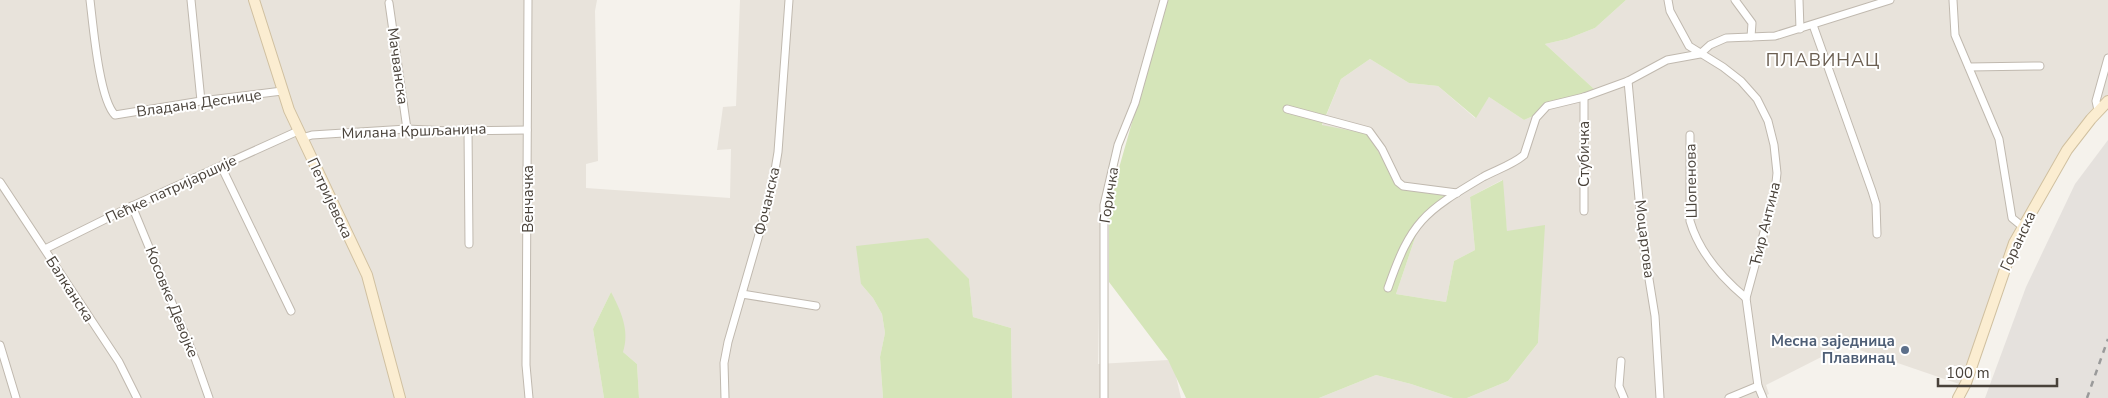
<svg xmlns="http://www.w3.org/2000/svg" width="2108" height="398" font-family="'Nunito Sans',sans-serif">
<style>
.residential{fill:#e8e3db}
.industrial{fill:#e5e1dd}
.green{fill:#d5e5b9}
.lines{fill:none;stroke-linecap:round;stroke-linejoin:round}
.minor-casing{stroke:#c0b9af;stroke-width:9}
.secondary-casing{stroke:#d0c0a0;stroke-width:12}
.minor{stroke:#fff;stroke-width:7}
.secondary{stroke:#fbedd1;stroke-width:10}
.rail{stroke:#9a9a9a;stroke-width:2.5;stroke-dasharray:6 6;stroke-linecap:butt}
.service-dot{fill:#5c6f8a;stroke:#fff;stroke-width:2}
.labels{text-anchor:middle;dominant-baseline:central;stroke-width:4;stroke-linejoin:round;paint-order:stroke}
.street-label{font-size:15px;fill:#49423a;stroke:#fff}
.service-label{font-size:15px;font-weight:bold;fill:#4e5e75;stroke:#fff;text-anchor:end}
.quarter-label{font-size:18px;letter-spacing:1px;fill:#6b5f52;stroke:#fff}
</style>
<rect width="100%" height="100%" fill="#f5f2ec"/>
<g class="residential">
<path d="M0,0H597L595,11L598,161L586,164V188L730,198L731,149L717,150L723,107L736,106L740,0H1162L1101,205L1098,364L1168,360L1175,372L1181,398H1012L1011,328L973,317L969,279L861,284L873,298L882,314L885,333L880,357L883,398H639L637,364L623,352L611,292L593,329L604,398H0Z"/>
<path d="M1626,0H2108V97L2062,154L2032,200L2004,257L1962,385L1845,345L1766,385L1769,394L1759,398H1467L1508,381L1538,343L1544,226L1507,232L1502,180L1470,197L1475,250L1454,261L1446,302L1396,294L1417,232L1400,189L1368,135L1322,126L1341,79L1370,59L1409,83L1438,86L1475,118L1489,97L1524,120L1594,89L1545,44L1567,39L1595,28Z"/>
<path d="M1376,375L1411,384L1453,398H1319Z"/>
</g>
<path class="industrial" d="M2108,140V398H1985L2026,287L2075,184Z"/>
<g class="green">
<path d="M1167,0H1626L1595,28L1567,39L1545,44L1594,89L1524,120L1489,97L1476,118L1438,86L1409,83L1370,59L1341,79L1322,125L1368,134L1400,189L1446,196L1417,232L1396,294L1446,302L1454,261L1475,250L1470,197L1503,180L1507,231L1545,225L1538,343L1508,381L1467,398H1453L1411,384L1376,375L1319,398H1186L1168,360L1109,282V203Z"/>
<path d="M928,238L969,279L973,317L1011,328L1012,398H883L880,357L885,333L882,314L873,298L861,284L856,246Z"/>
<path d="M611,292C621,311 630,331 623,352L637,364L639,398H604L593,329Z"/>
</g>
<g class="lines">
<defs>
<g id="minor">
<path d="M90,0C93,24 99,99 115,115L201,101L282,91"/>
<path d="M191,0L201,101"/>
<path d="M528,0L526,365L529,398"/>
<path d="M1668,0L1670,11L1689,46L1723,67L1741,81L1757,99L1768,121L1774,145L1777,173L1775,192L1746,298L1758,386L1763,398"/>
<path d="M1735,0L1752,23L1751,37"/>
<path d="M1799,0L1800,29"/>
<path d="M1953,0L1955,35L1999,139L2012,218L2023,227"/>
<path d="M389,3L407,129"/>
<path d="M1813,25L1872,191L1876,204L1877,234"/>
<path d="M1969,67L2040,66"/>
<path d="M1628,81L1643,242L1655,316L1660,398"/>
<path d="M1584,97V211"/>
<path d="M1287,109L1369,131L1382,149L1398,182L1403,186L1457,193"/>
<path d="M2098,110L2096,101L2108,58"/>
<path d="M468,129L469,244"/>
<path d="M1690,135V221C1699,252 1722,278 1746,298"/>
<path d="M302,138L312,135L407,129L449,131L527,130"/>
<path d="M221,166L291,311"/>
<path d="M0,182L119,362L137,398"/>
<path d="M132,206L196,361L209,398"/>
<path d="M45,249L132,206L298,131"/>
<path d="M1388,288C1411,221 1424,212 1483,177C1496,170 1512,165 1524,155L1536,118L1547,106L1584,97L1628,81L1667,60L1700,54L1710,45L1726,38L1775,36L1890,0"/>
<path d="M742,294L816,306"/>
<path d="M0,345L16,398"/>
<path d="M1621,361L1619,386L1624,398"/>
<path d="M725,398L724,363L728,342L767,207L774,176L778,152L789,0"/>
<path d="M1104,398V205L1118,145L1135,103L1164,0"/>
<path d="M1729,398L1758,386"/>
</g>
<g id="secondary">
<path d="M254,0L289,110L367,275L400,398"/>
<path d="M1958,398L1966,383L2014,243L2067,150L2091,119L2108,101"/>
</g>
</defs>
<use href="#minor" class="minor-casing"/>
<use href="#secondary" class="secondary-casing"/>
<use href="#minor" class="minor"/>
<use href="#secondary" class="secondary"/>
<path class="rail" d="M2087,398L2108,339"/>
</g>
<circle class="service-dot" cx="1905" cy="350" r="5"/>
<g class="labels">
<g class="street-label">
<text transform="translate(398 66) rotate(82)">Мачванска</text>
<text transform="translate(199 103) rotate(-8)">Владана Деснице</text>
<text transform="translate(414 131) rotate(-2)">Милана Кршљанина</text>
<text transform="translate(1584 154) rotate(-90)">Стубичка</text>
<text transform="translate(1691 181) rotate(-91)">Шопенова</text>
<text transform="translate(171 189) rotate(-25)">Пећке патријаршије</text>
<text transform="translate(1109 195) rotate(-81)">Горичка</text>
<text transform="translate(330 198) rotate(65)">Петријевска</text>
<text transform="translate(528 199) rotate(-90)">Венчачка</text>
<text transform="translate(767 201) rotate(-77)">Фочанска</text>
<text transform="translate(1765 224) rotate(-76)">Ћир Антина</text>
<text transform="translate(1645 239) rotate(83)">Моцартова</text>
<text transform="translate(2018 241) rotate(-65)">Горанска</text>
<text transform="translate(70 289) rotate(57)">Балканска</text>
<text transform="translate(172 302) rotate(68)">Косовке Девојке</text>
</g>
<g class="service-label">
<text x="1895" y="341">Месна заједница<tspan x="1895" dy="17">Плавинац</tspan></text>
</g>
<g class="quarter-label">
<text x="1823" y="60">ПЛАВИНАЦ</text>
</g>
</g>
<path d="M1938 378v8h119v-8" fill="none" stroke="#49423a" stroke-width="2.5"/>
<text x="1946" y="378" font-size="15" fill="#49423a" stroke="#ffffff" stroke-width="4" paint-order="stroke">100 m</text>
</svg>
